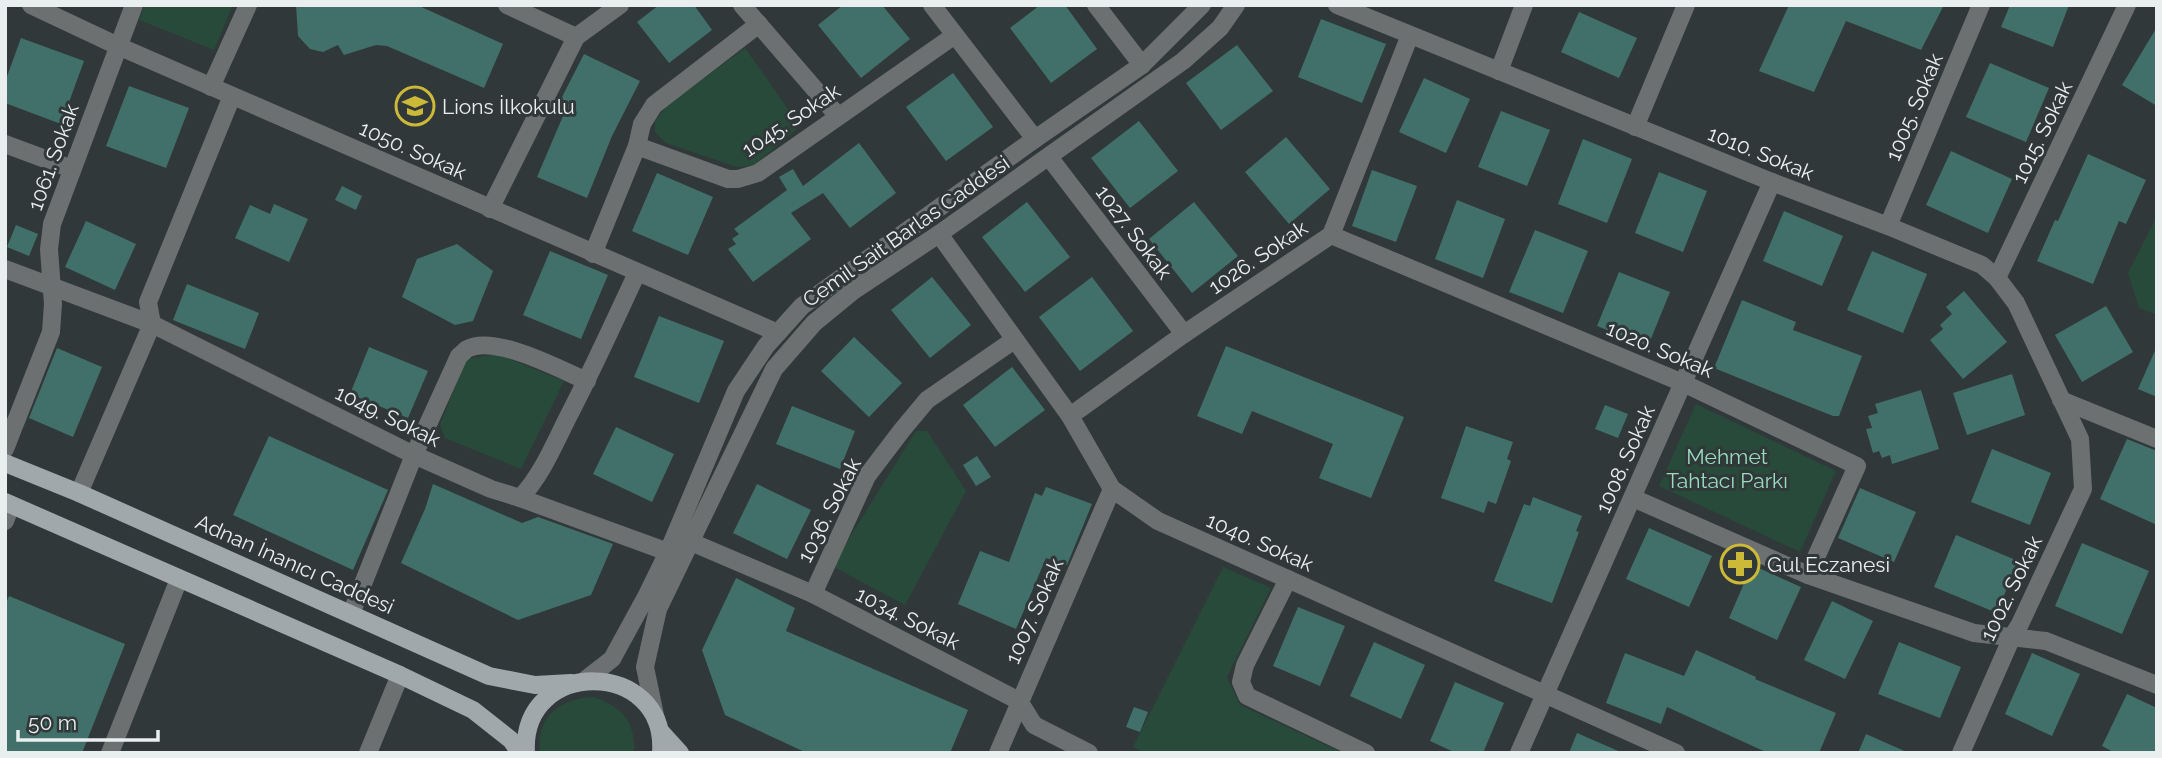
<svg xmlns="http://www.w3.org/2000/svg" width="2162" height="758" font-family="Raleway,sans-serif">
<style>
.green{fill:#274a3b}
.building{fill:#41706b}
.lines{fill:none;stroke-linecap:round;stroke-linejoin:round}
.minor{stroke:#6d7071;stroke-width:18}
.major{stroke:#a1a8ab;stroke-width:18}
.labels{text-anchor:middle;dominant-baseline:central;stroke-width:6;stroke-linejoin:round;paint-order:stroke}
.poi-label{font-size:21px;fill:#e9eeef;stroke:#313839;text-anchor:start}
.street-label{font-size:21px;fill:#e9eeef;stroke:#313839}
.park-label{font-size:21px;fill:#97dcbd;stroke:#313839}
</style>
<rect width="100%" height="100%" fill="#313839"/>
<g class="green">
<path d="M145,5H233L214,50L139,20Z"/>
<path d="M745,48L800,126L754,165L737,167L666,143L655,132V121L666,106Z"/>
<path d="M2157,216V315L2139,308L2128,273Z"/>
<path d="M497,354L564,381L521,469L445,438L440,425L466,359Z"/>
<path d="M1696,404L1836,471L1800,552L1659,486Z"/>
<path d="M916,431H927L966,491L905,605L832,566Z"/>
<path d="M1223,567L1271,588L1227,677L1240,705L1343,753H1144L1133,747Z"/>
<path d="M593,697C623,707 635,721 634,753H540C535,717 561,698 593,697Z"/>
</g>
<g class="building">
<path d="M296,5H417L503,44L484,88L387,46L376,45L344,55L338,45L323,52L310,49L298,36Z"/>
<path d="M659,5H694L712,30L669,63L637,22Z"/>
<path d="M843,5H882L910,39L861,78L818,25Z"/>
<path d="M1040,5H1065L1097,49L1051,83L1010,28Z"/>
<path d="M1789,5H1944L1921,50L1846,21L1814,92L1759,71Z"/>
<path d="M2010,5H2069L2053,47L2001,27Z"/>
<path d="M1579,12L1637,38L1619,78L1561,52Z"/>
<path d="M1321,19L1386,44L1362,103L1298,77Z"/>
<path d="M2157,27V106L2122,85Z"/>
<path d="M21,38L84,61L61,124L5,103V82Z"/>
<path d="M1237,45L1273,91L1221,130L1186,83Z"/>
<path d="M584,54L640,81L612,136L587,198L537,177L569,102L561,99Z"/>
<path d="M1990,63L2049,88L2026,142L1966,117Z"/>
<path d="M953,73L993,127L946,161L906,107Z"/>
<path d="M1424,78L1470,99L1446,153L1399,132Z"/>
<path d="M129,86L189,108L166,168L106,146Z"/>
<path d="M1501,111L1550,130L1527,186L1478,167Z"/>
<path d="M1139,121L1178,171L1130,208L1091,158Z"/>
<path d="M1286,137L1330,189L1289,224L1245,172Z"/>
<path d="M1583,139L1632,159L1607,223L1558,204Z"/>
<path d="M859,143L896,193L850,228L823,193L791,213L811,239L753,282L728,249L736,244L732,239L739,234L734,229L787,190L779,177L793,169L803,186Z"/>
<path d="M1951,151L2012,179L1988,233L1926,205Z"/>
<path d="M2088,154L2146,180L2126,224L2119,221L2093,284L2037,261L2055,220L2058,221Z"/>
<path d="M1372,170L1417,186L1396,242L1352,226Z"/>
<path d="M1659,172L1707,191L1683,252L1635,233Z"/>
<path d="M657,173L713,197L688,255L632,231Z"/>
<path d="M342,186L362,196L356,210L335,200Z"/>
<path d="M1457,200L1505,219L1483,278L1435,259Z"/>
<path d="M1027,202L1070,257L1025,292L982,237Z"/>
<path d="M1194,202L1238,256L1192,293L1149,239Z"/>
<path d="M274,204L308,219L289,262L235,238L250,205L270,214Z"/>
<path d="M1784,211L1843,236L1822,286L1763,261Z"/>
<path d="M86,221L136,244L115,290L65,267Z"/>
<path d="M16,225L38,234L29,256L7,247Z"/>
<path d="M1535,230L1588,251L1563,313L1509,292Z"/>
<path d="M457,244L493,271L473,321L455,325L402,297L417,259Z"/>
<path d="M550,251L608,275L581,339L523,315Z"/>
<path d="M1872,251L1927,274L1903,333L1847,310Z"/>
<path d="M1619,272L1670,292L1648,346L1597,326Z"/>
<path d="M932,277L971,325L930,358L891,310Z"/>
<path d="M1092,277L1133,331L1080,371L1039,317Z"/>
<path d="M187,284L259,313L245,349L173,320Z"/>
<path d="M1964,291L2007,342L1963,379L1930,340L1943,329L1940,325L1952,314L1946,307Z"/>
<path d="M1742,300L1796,322L1793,330L1862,356L1839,416H1833L1793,400L1714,368Z"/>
<path d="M2106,306L2133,352L2082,382L2055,335Z"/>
<path d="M659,316L724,341L699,403L634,377Z"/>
<path d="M854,337L902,383L869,417L821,371Z"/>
<path d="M1226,346L1404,417L1371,498L1319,478L1333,444L1252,411L1242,434L1197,416Z"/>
<path d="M2157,346V397L2138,389Z"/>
<path d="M369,347L428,371L408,418L350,394Z"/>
<path d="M57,348L102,367L73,437L29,418Z"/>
<path d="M1012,367L1045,410L995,447L963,405Z"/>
<path d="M2012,374L2025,415L1967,435L1953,393Z"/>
<path d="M1921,390L1939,449L1892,464L1890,455L1882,458L1879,451L1873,453L1866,429L1872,428L1868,416L1878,413L1875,404Z"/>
<path d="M1605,405L1628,414L1618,438L1595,429Z"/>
<path d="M792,406L855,431L840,469L776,444Z"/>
<path d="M1466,426L1513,442L1507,459L1511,461L1496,504L1488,501L1484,513L1441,498Z"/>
<path d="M616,427L674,454L652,502L593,474Z"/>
<path d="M269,436L388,490L353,570L233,515Z"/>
<path d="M2127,439L2157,451V525L2100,499Z"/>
<path d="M1992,449L2051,473L2030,525L1971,502Z"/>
<path d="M977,456L991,477L976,486L963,465Z"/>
<path d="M433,484L522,523L538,517L613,544L591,595L518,620L401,563L425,509Z"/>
<path d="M757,484L811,510L787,559L733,533Z"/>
<path d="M1046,487L1092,504L1067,565L1046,558L1016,629L958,604L980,551L1009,562L1035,493L1042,496Z"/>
<path d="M1860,488L1916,512L1894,562L1838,538Z"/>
<path d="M1533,497L1582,516L1576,531L1579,532L1552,603L1494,581L1524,504L1530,506Z"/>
<path d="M1649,528L1712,556L1689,607L1626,579Z"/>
<path d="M1956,535L2018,561L1997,613L1934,587Z"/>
<path d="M2082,543L2149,571L2122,634L2055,606Z"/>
<path d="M1752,565L1801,587L1777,640L1729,618Z"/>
<path d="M736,578L795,608L786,631L968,710L950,753H807L725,715L702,650Z"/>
<path d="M9,596L125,644L82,753H5V606Z"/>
<path d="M1832,601L1873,621L1845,679L1804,660Z"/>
<path d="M1298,607L1345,626L1320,686L1273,666Z"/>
<path d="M1374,642L1425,665L1401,719L1350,696Z"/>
<path d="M1899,642L1961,667L1940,718L1878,694Z"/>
<path d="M1696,650L1756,677L1755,679L1836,713L1819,753H1768L1667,707L1661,724L1606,703L1625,653L1684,676Z"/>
<path d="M2032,653L2080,674L2052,736L2005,714Z"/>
<path d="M1455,682L1504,703L1483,753H1456L1430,741Z"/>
<path d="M2127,694L2157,708V753H2115L2102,746Z"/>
<path d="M1134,707L1148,712L1140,732L1126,727Z"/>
<path d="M1577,733L1623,753H1569Z"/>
<path d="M1866,734L1909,753H1858Z"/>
</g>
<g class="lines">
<g class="minor">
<path d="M31,5L118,46L778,333"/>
<path d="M507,5L576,37"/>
<path d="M742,5L838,116"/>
<path d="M932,5L1035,139"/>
<path d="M1096,5L1142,65"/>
<path d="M1337,5L1772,182L1888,226L1982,265L1997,278L2016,303L2080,439L2083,489L2020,624L2012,637L1961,753"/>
<path d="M1499,71L1524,5"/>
<path d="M211,87L248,5"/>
<path d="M1635,127L1686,5"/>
<path d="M5,144L72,169"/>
<path d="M637,146L728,179H738L758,173L955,35"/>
<path d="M1049,157L1184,334"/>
<path d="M490,209L576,37L620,5"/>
<path d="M1888,226L1981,5"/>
<path d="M939,234L1070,416L1112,489L1158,521L1676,753"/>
<path d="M1331,235L1683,383L1857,466L1808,575"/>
<path d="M593,254L637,146L642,124L654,105L759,24"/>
<path d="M5,269L152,324L414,455L491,489L520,498C541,476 553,447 567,419C592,371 614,322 637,273"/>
<path d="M1997,278L2127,5"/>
<path d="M2061,400L2157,439"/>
<path d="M1070,416L1184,334L1331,235L1410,35"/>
<path d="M5,449L51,332L53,304L49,249L52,224L134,5"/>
<path d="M79,493L152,324L148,302L232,96"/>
<path d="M520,498L668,552"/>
<path d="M1633,498L1808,575L1974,633L2046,641L2157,685"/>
<path d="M5,521L11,505"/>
<path d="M691,542L813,594L1019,701L1034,725L1089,753"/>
<path d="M1288,579L1245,665L1241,682L1247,696L1366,753"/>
<path d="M813,594L867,476L902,430L927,400L1014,340"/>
<path d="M351,614L414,455L459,356C462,354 464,351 467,349C494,334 559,369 587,381"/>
<path d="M585,680L612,659L647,595L668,552L736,391L766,346L802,306L1035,139L1142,65L1202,5"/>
<path d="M656,720L645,667L658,609L774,369L814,323L853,291L939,234L1183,61L1220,28L1236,5"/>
<path d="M110,753L179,579"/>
<path d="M368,753L400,675"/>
<path d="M998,753L1112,489"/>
<path d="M1519,753L1772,182"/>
</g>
<g class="major">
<path d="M5,463L79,493L489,676L535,685L571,683"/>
<path d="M5,502L400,675L473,710L511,740L520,753"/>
<path d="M660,731L680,753"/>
<path d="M526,753C520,657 668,658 661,753"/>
</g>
</g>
<defs>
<symbol id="school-ring" viewBox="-11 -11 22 22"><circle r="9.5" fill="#313839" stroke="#cdb938" stroke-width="1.5"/><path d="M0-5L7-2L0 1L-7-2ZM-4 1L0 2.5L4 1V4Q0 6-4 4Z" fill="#cdb938"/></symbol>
<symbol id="pharmacy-ring" viewBox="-11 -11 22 22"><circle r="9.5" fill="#313839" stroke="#cdb938" stroke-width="1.5"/><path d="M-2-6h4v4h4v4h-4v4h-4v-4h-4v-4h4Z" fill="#cdb938"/></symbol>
</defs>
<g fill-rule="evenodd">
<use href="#school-ring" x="393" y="84" width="44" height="44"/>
<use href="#pharmacy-ring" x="1718" y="542" width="44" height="44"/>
</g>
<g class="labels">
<g class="poi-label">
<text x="442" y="106">Lions İlkokulu</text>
<text x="1767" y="564">Gul Eczanesi</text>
</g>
<g class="street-label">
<text transform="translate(1914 107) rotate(-67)">1005. Sokak</text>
<text transform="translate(791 120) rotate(-34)">1045. Sokak</text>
<text transform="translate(2042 132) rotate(-64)">1015. Sokak</text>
<text transform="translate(413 150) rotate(24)">1050. Sokak</text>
<text transform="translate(1761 153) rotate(22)">1010. Sokak</text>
<text transform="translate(53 157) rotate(-70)">1061. Sokak</text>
<text transform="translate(906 231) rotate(-35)">Cemil Sait Barlas Caddesi</text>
<text transform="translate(1134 232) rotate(53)">1027. Sokak</text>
<text transform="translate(1258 257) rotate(-34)">1026. Sokak</text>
<text transform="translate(1660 349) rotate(23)">1020. Sokak</text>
<text transform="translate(388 416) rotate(26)">1049. Sokak</text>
<text transform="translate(1625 459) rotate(-66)">1008. Sokak</text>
<text transform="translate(829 510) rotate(-63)">1036. Sokak</text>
<text transform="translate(1260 542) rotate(24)">1040. Sokak</text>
<text transform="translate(295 564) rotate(24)">Adnan İnanıcı Caddesi</text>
<text transform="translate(2011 588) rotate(-64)">1002. Sokak</text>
<text transform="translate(1034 611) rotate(-66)">1007. Sokak</text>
<text transform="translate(908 618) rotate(27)">1034. Sokak</text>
</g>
<g class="park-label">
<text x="1727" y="456">Mehmet<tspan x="1727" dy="24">Tahtacı Parkı</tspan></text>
</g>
</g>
<rect width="2162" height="758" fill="none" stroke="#e9eeef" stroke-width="14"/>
<path d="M18 730v10h140v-10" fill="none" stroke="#e9eeef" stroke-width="3.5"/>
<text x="28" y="730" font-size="21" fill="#e9eeef" stroke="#313839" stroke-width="5" paint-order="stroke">50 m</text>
</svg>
